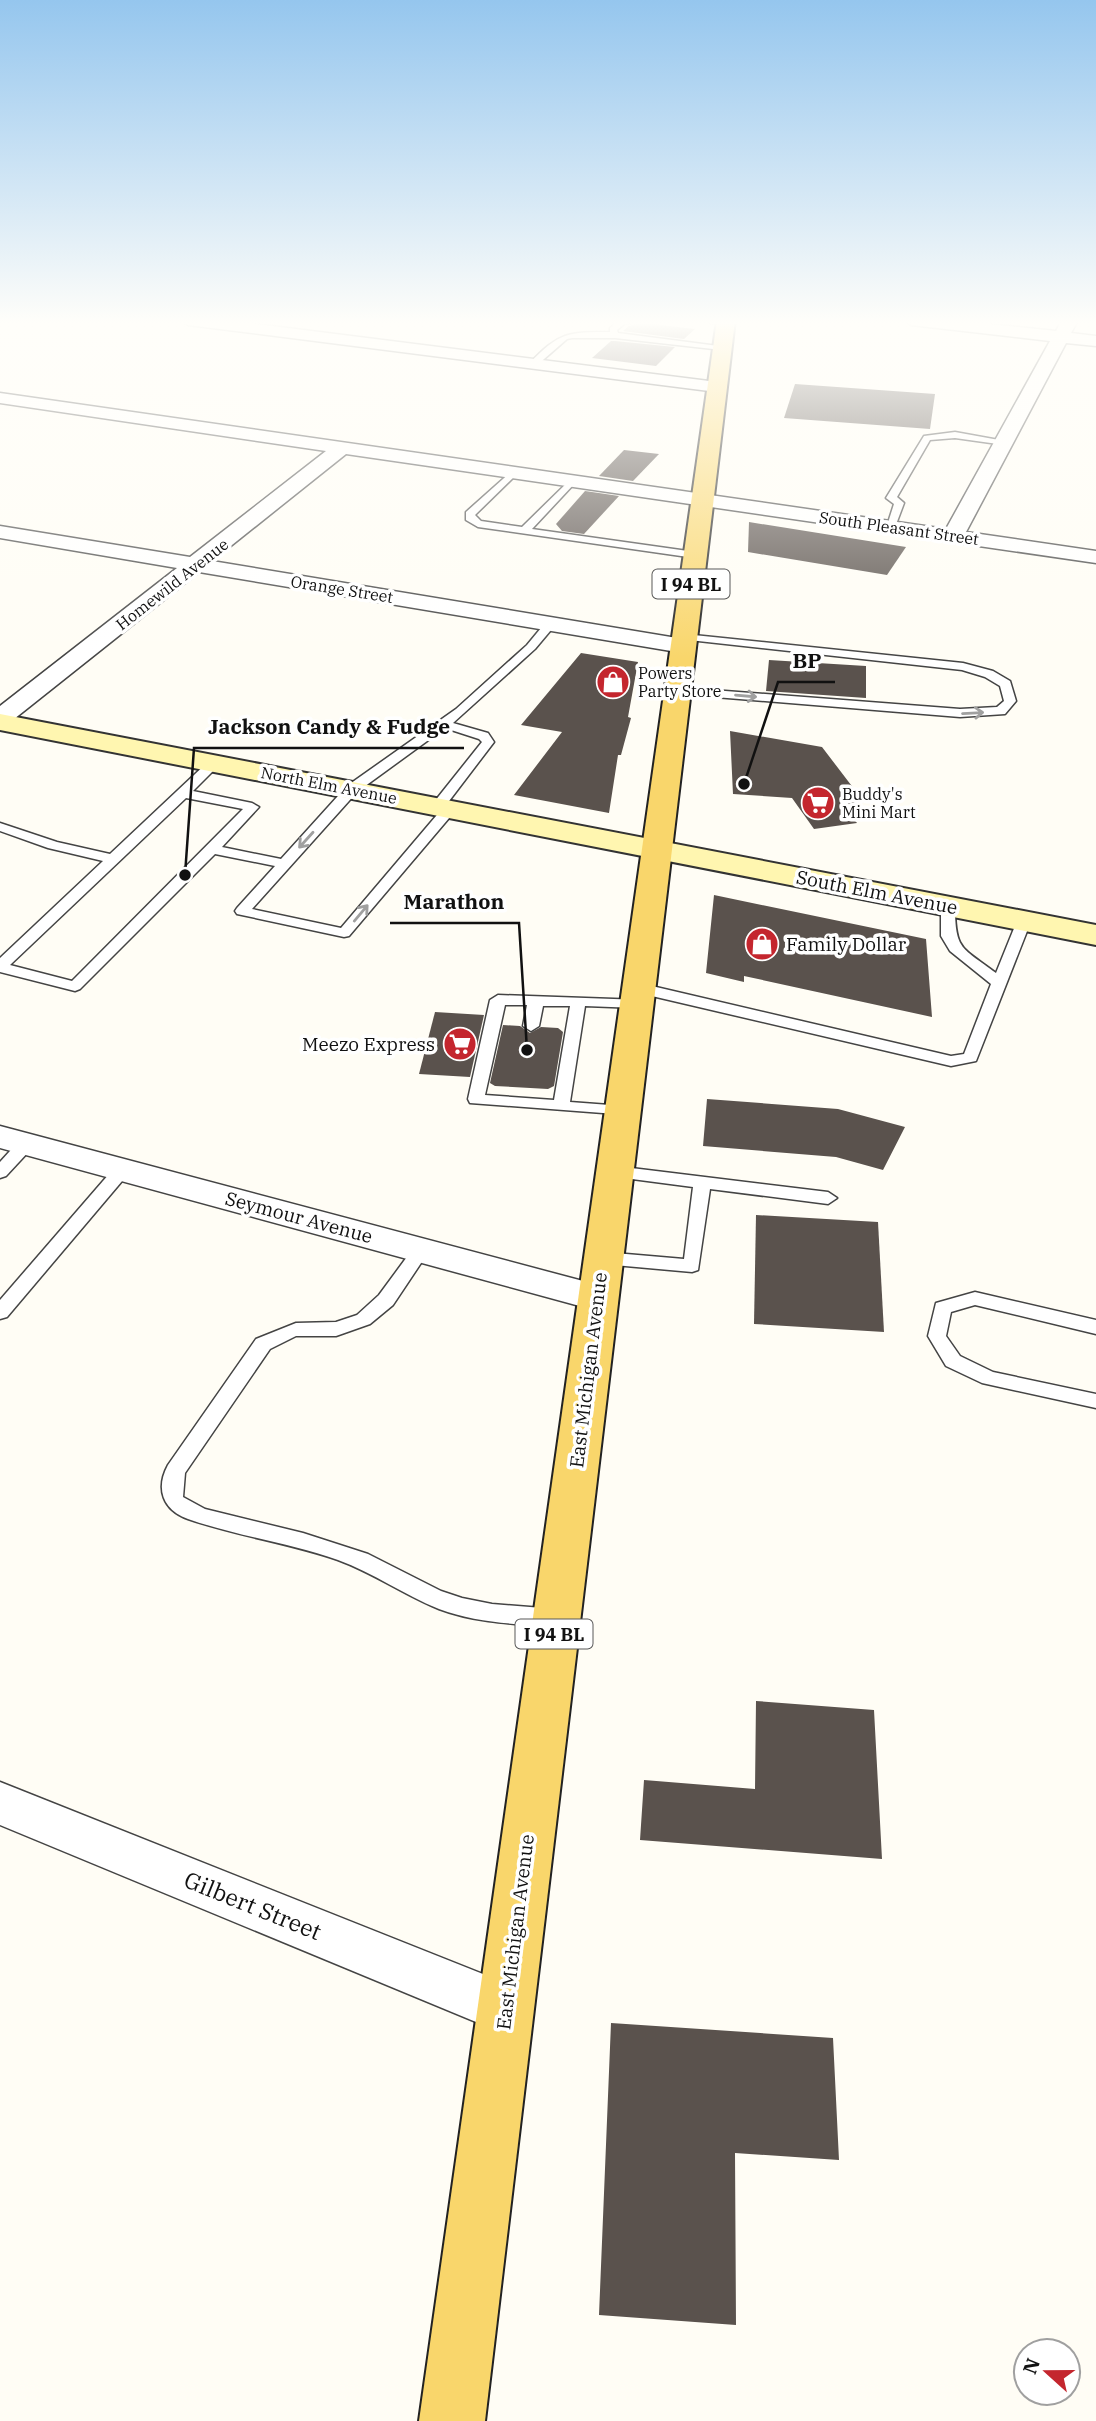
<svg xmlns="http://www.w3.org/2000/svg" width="1096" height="2421" font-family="'IBM Plex Serif',serif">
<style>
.building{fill:#5a524d}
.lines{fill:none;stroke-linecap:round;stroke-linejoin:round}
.lane-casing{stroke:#444;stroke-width:3}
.street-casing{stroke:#444;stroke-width:3}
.secondary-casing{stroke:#333;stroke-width:4}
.primary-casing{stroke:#222;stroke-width:4}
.lane{fill:#fff;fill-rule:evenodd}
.street{fill:#fff;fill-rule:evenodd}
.secondary{fill:#fff6b0;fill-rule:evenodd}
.primary{fill:#f9d66b;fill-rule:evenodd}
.oneway{stroke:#a0a0a0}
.labels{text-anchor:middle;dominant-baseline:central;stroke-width:7;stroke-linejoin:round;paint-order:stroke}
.far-street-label{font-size:16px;fill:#111;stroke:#fff}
.far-poi-label{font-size:16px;fill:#111;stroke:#fff;text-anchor:start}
.shield{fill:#fff;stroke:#585858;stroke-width:2}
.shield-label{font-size:18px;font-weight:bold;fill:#111}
.street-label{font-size:19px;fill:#111;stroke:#fff}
.poi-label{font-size:19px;fill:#111;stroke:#fff;text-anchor:start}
.near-street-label{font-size:23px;fill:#111;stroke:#fff}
.leader{fill:none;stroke:#111;stroke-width:2.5}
.callout-dot{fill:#111;stroke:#fff;stroke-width:2.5}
.callout-label{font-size:21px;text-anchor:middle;font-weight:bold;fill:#111;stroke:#fff;stroke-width:7;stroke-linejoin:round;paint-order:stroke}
</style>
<rect width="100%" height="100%" fill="#fffdf5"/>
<g class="building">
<path d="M642,323L695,329L684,339L623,331L629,326Z"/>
<path d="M611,341H615L675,347L656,366L592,358Z"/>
<path d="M795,384L935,394L930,429L784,418Z"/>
<path d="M624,450L659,454L633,481L599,476Z"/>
<path d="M585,491L619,496L584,534L562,531L556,524Z"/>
<path d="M749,522L906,547L887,575L748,552Z"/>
<path d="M581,653L638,662L628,717L631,718L621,755H618L609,813L514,795L562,732L521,725Z"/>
<path d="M769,660L866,666V698L766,691Z"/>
<path d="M730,731L822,747L864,802L843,805L857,823L814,829L792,798L733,794Z"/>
<path d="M714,895L926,939L932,1017L744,976V982L706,973Z"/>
<path d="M435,1012L484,1015L470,1077L419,1074Z"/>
<path d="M503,1025L520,1026L530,1033L541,1027L558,1028L563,1032L554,1086L548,1089L495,1086L490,1083Z"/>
<path d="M707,1099L838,1109L905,1127L883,1170L836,1157L703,1146Z"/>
<path d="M756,1215L878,1222L884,1332L754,1324Z"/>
<path d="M756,1701L874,1710L882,1859L640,1840L644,1780L755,1789Z"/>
<path d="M611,2023L833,2038L839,2160L735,2153L736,2325L599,2315Z"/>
</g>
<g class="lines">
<defs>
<g id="lane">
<path d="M619,320H642L624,324L617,330L618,333L726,347L722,350L615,338H572L567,339L536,366L529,364C559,332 568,332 610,332V328Z"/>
<path d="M692,320H716L729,323L725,325Z"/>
<path d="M955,432L1010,442L1005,445L955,438L930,440L897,497L904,503L895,527L886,529L894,504L886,498L924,436Z"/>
<path d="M513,470L518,473L516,475L475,515L481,521L522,527L572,478L577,481L575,483L532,529L695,552L700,555L695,558L478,527L466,520V512Z"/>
<path d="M546,622L556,624L535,649L453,723L488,733L494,742L446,805H455V811L349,936L344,937L237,914L235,911L237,908L275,866L215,854L80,989L75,991L0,972V958L103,861L48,848L0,831V823L57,842L110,854L210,760L215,759L221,763L193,791L252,803L259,807L222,847L281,859L347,786L456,709L527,645ZM445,728L479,739L482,742L431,806L433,809H442L341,928L252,909L357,792ZM186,798L243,809L72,981L10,965Z"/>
<path d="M684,634L963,663L993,671L1010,681L1016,701L1005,714L960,717L678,694L674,693V687L960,709L997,707L1004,701L1000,686L985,677L962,670L680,639L678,637Z"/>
<path d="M948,902L955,906C955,951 962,947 996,973L1017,921L1024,917L1031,921L976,1061L951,1066L639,993L631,988L639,983L951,1056L964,1054L991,984L950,951L941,936V906Z"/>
<path d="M498,995L642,1000L645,1003L642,1006L637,1008L585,1006L570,1102L623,1106L631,1111L629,1115L470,1103L468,1099L490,1000ZM505,1005H527L523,1026L531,1031L539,1026L543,1006H570L554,1100L485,1095Z"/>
<path d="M26,1139L34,1144L32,1148L6,1176L0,1178V1162L20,1140Z"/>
<path d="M122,1164L131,1170L128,1174L7,1317L0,1319V1300L116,1166Z"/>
<path d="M615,1166L828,1192L837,1198L828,1204L710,1189L698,1270L692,1272L603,1264L597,1262L594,1258L597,1254L603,1252L684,1259L693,1187L609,1176L606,1172L609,1168Z"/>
<path d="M421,1244L430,1250L427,1254L393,1305L370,1324L336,1336H296L270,1349L185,1473L183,1497L205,1509L303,1533L368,1554L441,1591L462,1598L492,1604L555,1609L563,1612L566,1618L563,1624L555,1627C516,1624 476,1623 439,1609C404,1595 374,1573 338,1560C289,1543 237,1536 188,1519C163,1510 155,1489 168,1465L256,1339L296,1323L336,1322L357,1315L379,1295L415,1246Z"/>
<path d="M975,1292L1096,1320V1334L975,1305L951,1312L946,1336L960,1356L993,1372L1096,1394V1408L982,1383L946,1366L928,1336L936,1303Z"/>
</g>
<g id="street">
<path d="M180,320H224L717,382L726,387L717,392L188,325Z"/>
<path d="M903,320H951L1056,331L1062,320H1078L1071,333L1096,336V346L1066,343L966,532L1096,551V563L346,454L212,561L683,639L691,641L695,646L691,651L683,653L199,572L9,723L0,725V706L177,568L0,538V526L190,557L326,451L0,403V393L946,529L1050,341L911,325Z"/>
<path d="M0,1126L598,1285L611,1289L616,1298L611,1307L598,1311L0,1148Z"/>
<path d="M0,1782L523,1990L531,2008L523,2026L505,2034L0,1825Z"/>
</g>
<path id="secondary" d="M0,714L1096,925V945L0,730Z"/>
<path id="primary" d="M717,320H735L485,2421H419Z"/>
</defs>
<use href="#lane" class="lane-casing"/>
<use href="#street" class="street-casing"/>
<use href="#secondary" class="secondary-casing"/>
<use href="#primary" class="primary-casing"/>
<use href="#lane" class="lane"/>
<use href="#street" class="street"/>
<use href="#secondary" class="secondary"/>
<use href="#primary" class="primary"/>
</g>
<defs><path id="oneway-shaft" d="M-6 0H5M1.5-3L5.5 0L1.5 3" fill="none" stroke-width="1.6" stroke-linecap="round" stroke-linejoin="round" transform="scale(1.75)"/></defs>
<g class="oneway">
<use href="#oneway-shaft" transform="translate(746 696) rotate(5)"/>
<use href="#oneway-shaft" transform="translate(973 713) rotate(-3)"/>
<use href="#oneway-shaft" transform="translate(306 840) rotate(132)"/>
<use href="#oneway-shaft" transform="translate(361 913) rotate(-50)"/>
</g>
<linearGradient id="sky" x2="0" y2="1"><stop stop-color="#95c6ee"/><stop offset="0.49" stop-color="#fffefa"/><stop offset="1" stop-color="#fffefa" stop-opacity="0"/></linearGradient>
<rect width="1096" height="659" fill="url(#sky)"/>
<defs>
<symbol id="shop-disc" viewBox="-11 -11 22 22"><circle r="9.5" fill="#c4262e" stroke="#fff"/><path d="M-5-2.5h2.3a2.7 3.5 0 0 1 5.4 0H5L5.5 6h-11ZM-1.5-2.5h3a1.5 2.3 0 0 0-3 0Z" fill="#fff"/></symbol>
<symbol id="supermarket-disc" viewBox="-11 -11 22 22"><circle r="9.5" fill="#c4262e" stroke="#fff"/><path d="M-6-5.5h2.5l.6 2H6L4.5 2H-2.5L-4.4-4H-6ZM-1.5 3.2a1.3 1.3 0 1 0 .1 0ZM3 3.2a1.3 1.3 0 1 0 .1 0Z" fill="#fff"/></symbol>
</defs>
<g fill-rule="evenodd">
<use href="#shop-disc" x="594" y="663" width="38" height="38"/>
<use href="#supermarket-disc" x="799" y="784" width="38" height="38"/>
<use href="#shop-disc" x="743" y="925" width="38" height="38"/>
<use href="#supermarket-disc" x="441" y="1025" width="38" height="38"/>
</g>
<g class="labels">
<g class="far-street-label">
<text transform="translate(899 528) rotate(8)">South Pleasant Street</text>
<text transform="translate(172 584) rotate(-38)">Homewild Avenue</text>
<text transform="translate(342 589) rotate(9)">Orange Street</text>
<text transform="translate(329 785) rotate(11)">North Elm Avenue</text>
</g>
<g class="far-poi-label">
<text x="638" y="673">Powers<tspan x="638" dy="18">Party Store</tspan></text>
<text x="842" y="794">Buddy's<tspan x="842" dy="18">Mini Mart</tspan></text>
</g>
<g class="shield">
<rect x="652.5" y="569.5" width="77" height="29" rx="5"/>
<rect x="515.5" y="1619.5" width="77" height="29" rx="5"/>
</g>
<g class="shield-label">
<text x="691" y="584">I 94 BL</text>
<text x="554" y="1634">I 94 BL</text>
</g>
<g class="street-label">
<text transform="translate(877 892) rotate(11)">South Elm Avenue</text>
<text transform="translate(299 1217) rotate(15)">Seymour Avenue</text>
<text transform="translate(588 1370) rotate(-83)">East Michigan Avenue</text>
<text transform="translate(515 1932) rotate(-83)">East Michigan Avenue</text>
</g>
<g class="poi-label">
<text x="786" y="944">Family Dollar</text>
<text x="435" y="1044" text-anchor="end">Meezo Express</text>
</g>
<g class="near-street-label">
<text transform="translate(253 1905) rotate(22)">Gilbert Street</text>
</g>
</g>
<path class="leader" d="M744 784L778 682H835M185 875L194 748H464M527 1050L519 923H390"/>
<g class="callout-dot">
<circle cx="744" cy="784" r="7"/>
<circle cx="185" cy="875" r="7"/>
<circle cx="527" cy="1050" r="7"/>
</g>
<g class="callout-label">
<text x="807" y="668">BP</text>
<text x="329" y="734">Jackson Candy &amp; Fudge</text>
<text x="454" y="909">Marathon</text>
</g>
<g transform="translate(1047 2372) rotate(291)"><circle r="33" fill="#ffffff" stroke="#a0a0a0" stroke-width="2"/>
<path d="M0-5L12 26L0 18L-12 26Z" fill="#c4262e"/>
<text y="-10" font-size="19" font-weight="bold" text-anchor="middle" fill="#111111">N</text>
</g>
</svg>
